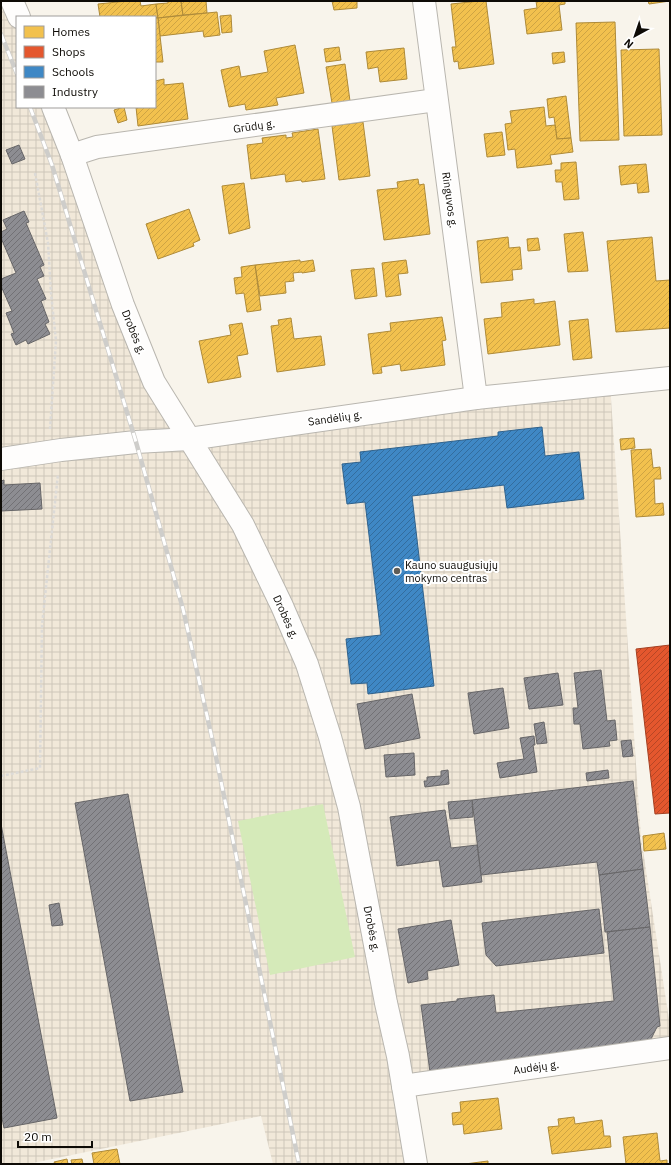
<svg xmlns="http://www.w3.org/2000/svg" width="671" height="1165" font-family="'IBM Plex Sans',sans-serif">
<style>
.industrial{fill:url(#industrial-grid)}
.grass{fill:#d5eab9}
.homes{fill:url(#homes-hatch);stroke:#ae8a38}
.shops{fill:url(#shops-hatch);stroke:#a44022}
.schools{fill:url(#schools-hatch);stroke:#30628c}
.industry{fill:url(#industry-hatch);stroke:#676668}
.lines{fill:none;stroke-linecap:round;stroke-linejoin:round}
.minor-casing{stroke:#b9b6af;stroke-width:24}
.path{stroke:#dcdad7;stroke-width:2.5;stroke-dasharray:3 2;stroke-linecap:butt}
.minor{stroke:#fefdfc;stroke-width:22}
.rail-casing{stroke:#cecdca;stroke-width:4.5}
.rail{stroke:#fff;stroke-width:3;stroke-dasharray:9;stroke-linecap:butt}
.poi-dot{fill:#605d56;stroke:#fff;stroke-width:1.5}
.labels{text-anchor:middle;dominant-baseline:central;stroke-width:4;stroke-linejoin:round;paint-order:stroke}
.street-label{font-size:11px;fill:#0e0b06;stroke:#fff}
.poi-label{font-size:11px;fill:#0e0b06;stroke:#fff;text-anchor:start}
</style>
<defs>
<pattern id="industrial-grid" width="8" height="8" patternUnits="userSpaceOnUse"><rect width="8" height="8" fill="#f1e8d9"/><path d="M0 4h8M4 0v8" fill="none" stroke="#cdc6b9"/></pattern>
<pattern id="homes-hatch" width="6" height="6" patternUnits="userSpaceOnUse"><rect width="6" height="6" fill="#f2c14e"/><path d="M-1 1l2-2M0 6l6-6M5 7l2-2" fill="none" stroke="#cea443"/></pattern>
<pattern id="shops-hatch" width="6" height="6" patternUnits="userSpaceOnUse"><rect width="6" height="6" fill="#e4572e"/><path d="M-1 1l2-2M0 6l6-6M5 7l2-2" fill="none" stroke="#b74625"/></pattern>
<pattern id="schools-hatch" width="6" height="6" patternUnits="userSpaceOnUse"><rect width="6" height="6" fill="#3f88c5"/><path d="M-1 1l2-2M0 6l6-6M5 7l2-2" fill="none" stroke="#336d9e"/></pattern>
<pattern id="industry-hatch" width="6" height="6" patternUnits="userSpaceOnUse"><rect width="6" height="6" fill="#8d8d92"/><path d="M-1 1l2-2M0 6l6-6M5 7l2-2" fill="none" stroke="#727175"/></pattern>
</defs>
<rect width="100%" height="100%" fill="#f8f4eb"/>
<path class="industrial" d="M1,1H12L17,17V107H53L72,155L189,439L610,384L641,837L670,1026V1048L403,1086L416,1164H273L261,1116L28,1164H1Z"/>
<path class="grass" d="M323,804L355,957L270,975L238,821Z"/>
<g class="homes">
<path d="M127,1H140L141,6L156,4L158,18H155V17H100L98,4Z"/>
<path d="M168,1H181L183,15L158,18L156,4L168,3Z"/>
<path d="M181,1H206L207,13L183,15Z"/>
<path d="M332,1H357V8L334,10Z"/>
<path d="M479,1H486L494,64L459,69L458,61L454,62L452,47H456L451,4Z"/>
<path d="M536,1H565V4L559,5L562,30L527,34L524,10L537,8Z"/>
<path d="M648,1H670L649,4Z"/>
<path d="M217,12L220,35L204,37L203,31L160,36L158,18Z"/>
<path d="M231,15L232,32L222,33L220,16Z"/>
<path d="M155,18H158L163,62H155Z"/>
<path d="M615,22L619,140L580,141L576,23Z"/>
<path d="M295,45L304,93L276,98L278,105L246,110L245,104L229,107L221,70L239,66L241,77L268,72L264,51Z"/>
<path d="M339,47L341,60L326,62L324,49Z"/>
<path d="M404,48L407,79L380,82L378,67L368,69L366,52Z"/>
<path d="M659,49L662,135L624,136L621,50Z"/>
<path d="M564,52L565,62L553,64L552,53Z"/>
<path d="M345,64L350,101L332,103L326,67Z"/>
<path d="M164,79V85L183,83L188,119L138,126L136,107H155V81Z"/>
<path d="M566,96L571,138L557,139L554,117L549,118L547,99Z"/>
<path d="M124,107L127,120L118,123L114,110Z"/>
<path d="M544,107L546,126L555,125L557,139L571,138L573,152L550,155L552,164L517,168L515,149L508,150L505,124L512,123L510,111Z"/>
<path d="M363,122L370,176L339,180L332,126Z"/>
<path d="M318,129L325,179L302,182L301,180L286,182L285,174L251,179L247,145L263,143L262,138L286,135V138L293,137L292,133Z"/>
<path d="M502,132L505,155L487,157L484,134Z"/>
<path d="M576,162L579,199L564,200L562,182H556L555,170H561V163Z"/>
<path d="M646,164L649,192L638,193L637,183L621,185L619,166Z"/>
<path d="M418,179L419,185L424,184L430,234L384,240L377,190L398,188L397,182Z"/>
<path d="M244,183L250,228L229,234L222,186Z"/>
<path d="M189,209L200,240L193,243L194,246L158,259L146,224Z"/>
<path d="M583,232L588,271L568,272L564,234Z"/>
<path d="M508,237L509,248L520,247L522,269L512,270L513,280L481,283L477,241Z"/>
<path d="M652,237L656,281L670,280V328L616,332L607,241Z"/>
<path d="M538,238L540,250L528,251L527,239Z"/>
<path d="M300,260V262L313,260L315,271L302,273V272L293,273L294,281L285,282L286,293L260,296L255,265Z"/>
<path d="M406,260L408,273L398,274L401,295L386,297L382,263Z"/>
<path d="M255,265L261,310L247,312L244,293L236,294L234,278L242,277L241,267Z"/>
<path d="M374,268L377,296L355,299L351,270Z"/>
<path d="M534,299V304L555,301L560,345L488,354L484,319L502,317L501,303Z"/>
<path d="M442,317L446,340L442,341L445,365L401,371L400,364L381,367L382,373L373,374L368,334L391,331L390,323Z"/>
<path d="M291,318L294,339L321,336L325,365L277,372L271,326L279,325L278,320Z"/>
<path d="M588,319L592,358L573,360L569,321Z"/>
<path d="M242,323L248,354L237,356L241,377L208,383L199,341L231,335L229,325Z"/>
<path d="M634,438L635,448L621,450L620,439Z"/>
<path d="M651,449L653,468L660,467L661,479H654L655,504L663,503L664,515L636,517L631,450Z"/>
<path d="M664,833L666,849L644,851L643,836Z"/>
<path d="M498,1098L502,1129L464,1134L463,1124L453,1125L452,1113L461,1112L460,1102Z"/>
<path d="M574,1117L575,1124L602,1120L604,1136H610L611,1147L552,1154L548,1127L559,1126L558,1119Z"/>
<path d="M657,1133L660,1161L667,1160V1164H626L623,1137Z"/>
<path d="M117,1149L120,1164H94L92,1153Z"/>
<path d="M67,1159L68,1164H55L54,1162Z"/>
<path d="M82,1159L83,1164H72L71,1160Z"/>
<path d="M488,1161V1164H465Z"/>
</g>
<path class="shops" d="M670,645V813L655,814L636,649Z"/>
<path class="schools" d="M542,427L545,456L579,452L584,499L507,508L504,485L412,496L434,686L368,694L367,683L351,684L346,639L381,635L365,502L347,504L342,464L361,462L360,452L498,436V432Z"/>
<g class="industry">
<path d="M19,145L25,159L12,164L6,150Z"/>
<path d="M24,211L29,222L26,223L44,265L40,267L44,276L37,279L46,299L41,301L49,322L45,324L50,334L28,344L26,340L16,345L11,334L14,333L6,313L12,311L1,286V279L16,273L1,238V232L7,229L3,220Z"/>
<path d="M4,480V485L40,483L42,509L1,511V481Z"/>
<path d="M601,670L607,721L615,720L617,740L609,741L610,746L583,749L580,724H574L573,708H578L574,673Z"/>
<path d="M558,673L563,705L529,709L524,678Z"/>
<path d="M503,688L509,728L474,734L468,693Z"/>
<path d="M412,694L420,738L365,749L357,704Z"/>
<path d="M544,722L547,743L537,744L534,724Z"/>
<path d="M534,736L535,745H533L537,772L500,778L497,763L524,759L520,738Z"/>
<path d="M631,740L633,756L623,757L621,741Z"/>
<path d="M414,753L415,775L386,777L384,755Z"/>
<path d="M448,770L449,784L425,787L424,781H427V777L441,776V771Z"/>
<path d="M608,770L609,778L587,781L586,773Z"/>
<path d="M633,781L643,869L599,875L597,862L481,875L472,800Z"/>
<path d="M128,794L183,1092L130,1101L75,803Z"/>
<path d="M472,800L473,817L450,819L448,802Z"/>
<path d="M445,810L451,848L477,845L482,882L443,887L439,860L397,866L390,817Z"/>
<path d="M1,824L57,1118L4,1128L1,1113Z"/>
<path d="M643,869L650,927L605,932L599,875Z"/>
<path d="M59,903L63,925L52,926L49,905Z"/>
<path d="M599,909L604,953L496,966L486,955L482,923Z"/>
<path d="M451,920L459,965L427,971L428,979L408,983L398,929Z"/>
<path d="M650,927L660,1026L657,1027L650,1041L430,1072L421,1005L457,1001V999L494,995L496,1013L614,1001L607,932Z"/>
</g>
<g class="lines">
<defs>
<g id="minor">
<path d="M12,1L19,17"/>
<path d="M424,1L476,398"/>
<path d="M53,107L72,155L123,305L154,382L243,525L282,606L307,664L330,737L349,807L386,1003L398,1056L416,1164"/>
<path d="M72,155L97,147L436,100"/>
<path d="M1,459L61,450L136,442L189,439L476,398L670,378"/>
<path d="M403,1086L670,1048"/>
</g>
</defs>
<use href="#minor" class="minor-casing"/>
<g class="path">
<path d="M35,173L48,243L51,293L56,341L50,429"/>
<path d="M1,776L40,768L42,625L58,474"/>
</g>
<use href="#minor" class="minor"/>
<defs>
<g id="rail">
<path d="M1,34L17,74"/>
<path d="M30,107L52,165L136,442L183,609L214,747L299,1164"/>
</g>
</defs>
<use href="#rail" class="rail-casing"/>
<use href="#rail" class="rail"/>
</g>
<circle class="poi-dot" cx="397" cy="571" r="4"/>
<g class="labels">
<g class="street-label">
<text transform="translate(254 126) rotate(-8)">Grūdų g.</text>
<text transform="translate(450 200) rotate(82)">Ringuvos g.</text>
<text transform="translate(134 332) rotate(68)">Drobės g.</text>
<text transform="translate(335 418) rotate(-8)">Sandėlių g.</text>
<text transform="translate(286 617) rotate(66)">Drobės g.</text>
<text transform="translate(372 929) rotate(79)">Drobės g.</text>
<text transform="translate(536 1067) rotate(-8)">Audėjų g.</text>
</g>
<g class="poi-label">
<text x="405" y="565">Kauno suaugusiųjų<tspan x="405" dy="13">mokymo centras</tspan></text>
</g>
</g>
<rect width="671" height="1165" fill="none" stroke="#0e0b06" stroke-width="4"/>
<rect x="16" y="16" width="140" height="92" fill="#ffffff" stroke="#9f9d9b"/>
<rect x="24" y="26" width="20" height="12" fill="#f2c14e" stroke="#9f9d9b"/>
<text x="52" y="36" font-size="12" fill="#0e0b06">Homes</text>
<rect x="24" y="46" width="20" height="12" fill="#e4572e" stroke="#9f9d9b"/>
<text x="52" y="56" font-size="12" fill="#0e0b06">Shops</text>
<rect x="24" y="66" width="20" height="12" fill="#3f88c5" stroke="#9f9d9b"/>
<text x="52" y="76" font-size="12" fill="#0e0b06">Schools</text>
<rect x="24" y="86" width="20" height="12" fill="#8d8d92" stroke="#9f9d9b"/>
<text x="52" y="96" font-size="12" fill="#0e0b06">Industry</text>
<g transform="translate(635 36) rotate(220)" stroke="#ffffff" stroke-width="3" paint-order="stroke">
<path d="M0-3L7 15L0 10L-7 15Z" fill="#0e0b06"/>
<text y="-6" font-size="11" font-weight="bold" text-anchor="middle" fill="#0e0b06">N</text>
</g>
<path d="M18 1141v6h74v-6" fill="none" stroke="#0e0b06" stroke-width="2"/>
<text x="24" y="1141" font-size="12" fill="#0e0b06" stroke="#ffffff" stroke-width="3" paint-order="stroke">20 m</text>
</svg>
